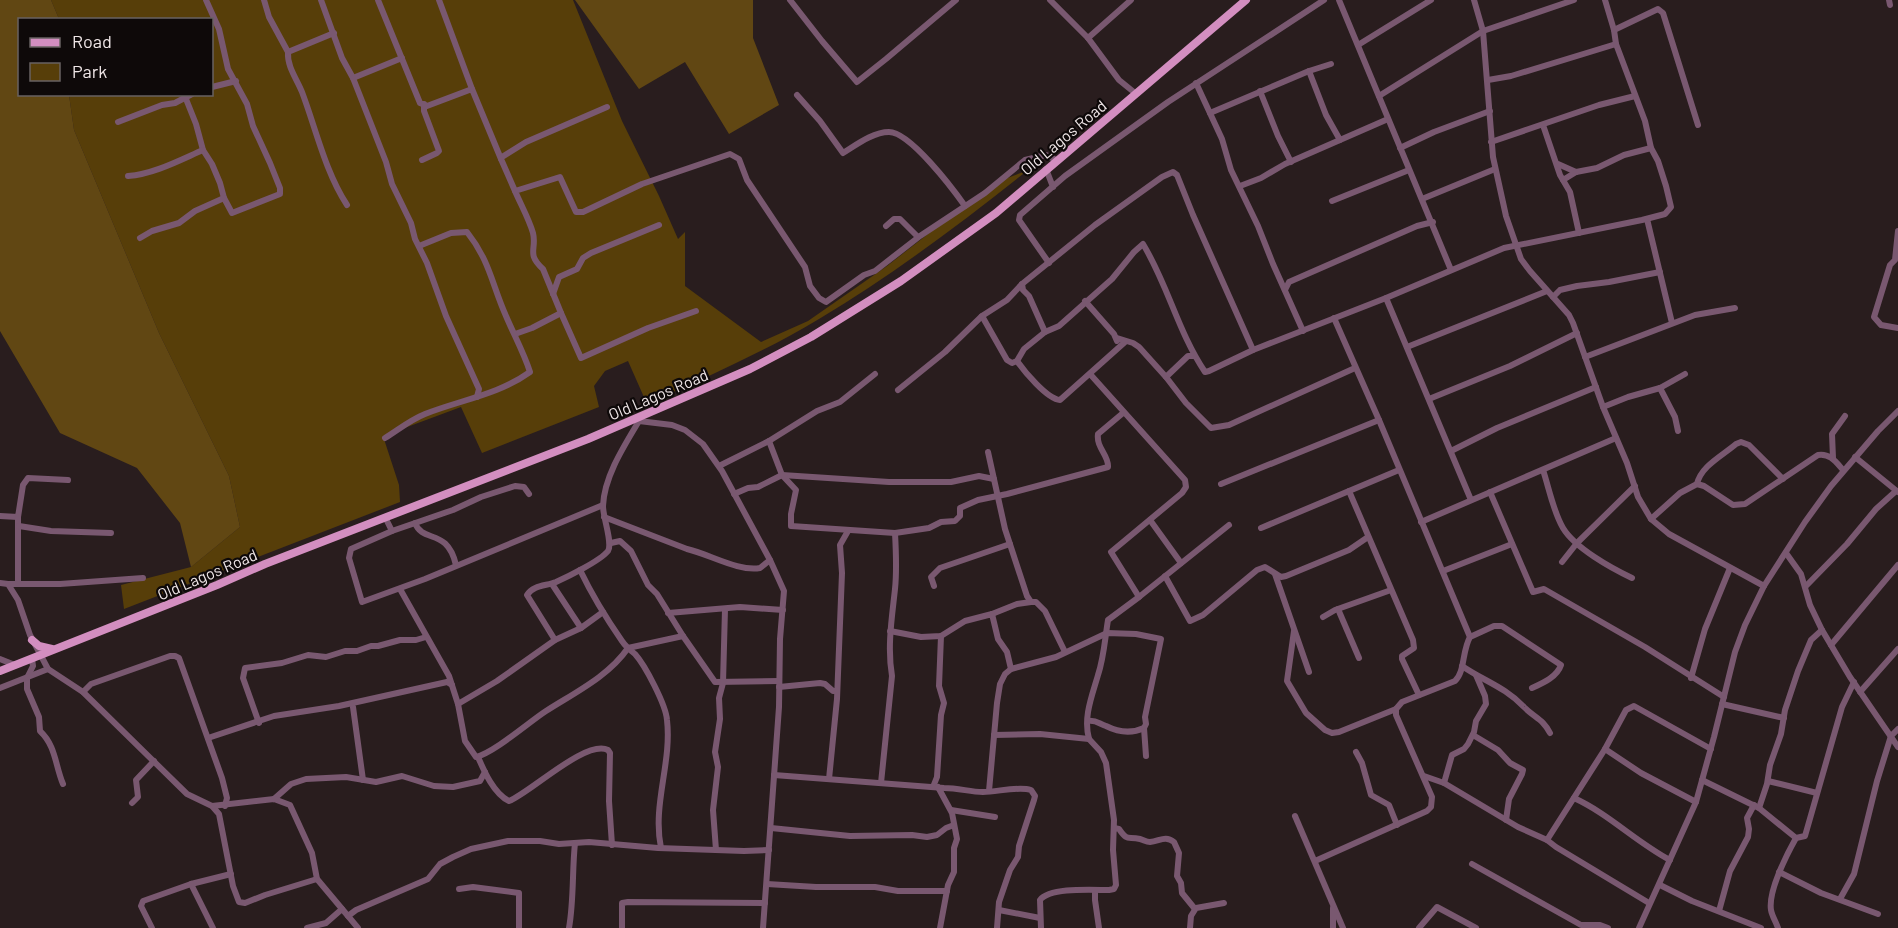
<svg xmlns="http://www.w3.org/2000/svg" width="1898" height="928" font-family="Barlow,sans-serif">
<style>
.green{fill:#573e09}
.forest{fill:#614713}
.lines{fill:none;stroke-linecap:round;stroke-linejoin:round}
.minor{stroke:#795870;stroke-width:6}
.major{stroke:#d38ec0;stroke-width:8}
.labels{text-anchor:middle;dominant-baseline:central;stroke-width:4.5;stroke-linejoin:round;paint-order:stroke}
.street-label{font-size:16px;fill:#f0e7e8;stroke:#0e0909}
</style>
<rect width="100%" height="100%" fill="#291d1e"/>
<path class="green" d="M51,0H573L622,121L659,196L678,239L685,232V286L761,342L808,321L887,266L992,184L1028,170C961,223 893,275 819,319C764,352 705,378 647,404L628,361L605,371L594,386L599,407L482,453L461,407L383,436L399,485L400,502L124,609L121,585L191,567L240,527L229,476L159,333L74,130L69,95L212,94V20L59,19Z"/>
<g class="forest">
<path d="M0,0H51L59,19L20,20V94L69,95L74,130L159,333L229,476L240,527L191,567L180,523L137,468L60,433L0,331Z"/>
<path d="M575,0H753V38L779,105L729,134L685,62L639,89Z"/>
</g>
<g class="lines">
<g class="minor">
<path d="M264,0L269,17L288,52L334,33"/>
<path d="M321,0L342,58L353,78L386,162L392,184L411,223L415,239L427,263L446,316L479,389L477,397"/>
<path d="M378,0L420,103L427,106L472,89L501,159"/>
<path d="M439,0L472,89"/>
<path d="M790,0L822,41L857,82L886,59L956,0"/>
<path d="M1050,0L1088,38L1119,80L1135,93"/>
<path d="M1339,0L1451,270"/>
<path d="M1474,0L1483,31L1493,157L1506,216L1521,259L1530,271L1569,315L1573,323L1603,407L1627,463L1638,497L1651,519L1669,534L1764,586"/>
<path d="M1889,0L1890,5"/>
<path d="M1614,30L1658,9L1663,13L1698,125"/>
<path d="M1088,38L1131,0"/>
<path d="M1358,45L1431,0"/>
<path d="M288,52C287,67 297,79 302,92C316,129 325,171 347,205"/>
<path d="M1309,71L1326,115L1340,140"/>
<path d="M353,78L402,58"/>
<path d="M1488,80L1511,76L1616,44"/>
<path d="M1196,83L1222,139L1231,170L1258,226L1273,264L1303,331"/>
<path d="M212,87L236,81"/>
<path d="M1260,91L1278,136L1291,162"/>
<path d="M184,94L196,124L203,150L212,164L220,183L224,198L232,213L280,194V188L270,163L253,126L247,104L228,69L219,29L206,0"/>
<path d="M797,95L820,121L843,153C856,145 873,132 889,132C910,132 953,189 965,206"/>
<path d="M1379,96L1483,31L1574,0"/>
<path d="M1210,113L1309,71L1331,64"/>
<path d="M118,122L162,105L175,103L192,94"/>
<path d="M1543,125L1560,175L1570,192L1579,233"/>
<path d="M1491,142L1599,105L1635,96"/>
<path d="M1400,148L1434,132L1490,111"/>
<path d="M422,160L437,153L439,151L424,111V104"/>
<path d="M1558,164L1576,172"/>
<path d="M1046,169L1053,187"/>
<path d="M128,176C154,174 180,160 203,150"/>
<path d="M1563,180L1576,172L1597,168L1624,155L1651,148"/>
<path d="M1240,186L1261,178L1285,164L1388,119"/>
<path d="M515,191L501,159L502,157L526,142L607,107"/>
<path d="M1422,199L1495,169"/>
<path d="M1332,201L1409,170"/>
<path d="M1647,219L1672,323"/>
<path d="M886,226L894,219H900L918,237"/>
<path d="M1898,231L1895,260L1890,265L1874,317L1881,325L1898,328"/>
<path d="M140,238L152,231L179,223L195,211L224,198"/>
<path d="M1049,263L1019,220L1020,215L1065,176L1168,102L1324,0"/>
<path d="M1022,284L1023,290L1029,296L1045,332"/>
<path d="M1285,290L1289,282L1417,226L1433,222"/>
<path d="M553,294L559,277L577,269L583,258L591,253L659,225"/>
<path d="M1553,297L1560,290L1577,286L1609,282L1660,272"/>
<path d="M1386,298L1471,500"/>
<path d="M1085,301L1114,334L1117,341"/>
<path d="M561,313L581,358L648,328L696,311"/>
<path d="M982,316L1007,360L1012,363L1017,361L1024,349L1045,332L1059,326L1112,279L1134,252L1143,244C1168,285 1178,332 1205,372L1209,371L1253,350L1386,298L1504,248L1642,220L1665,214L1671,207L1666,186L1658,161L1651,148L1645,121L1616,44L1614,30L1605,0"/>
<path d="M1334,318L1379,420L1470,637"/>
<path d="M515,334L532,328L561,313L543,269C526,254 537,249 533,233C529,219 521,205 515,191L560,177L576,212H583L642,184L730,154L739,159L747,180L805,267L810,286L819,298L826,302L864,275L875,271L920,236L985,193L1025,160L1046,155L1056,160"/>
<path d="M1117,338L1133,343L1139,347L1166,377L1186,403L1211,428L1229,425L1355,368"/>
<path d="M1407,347L1547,291"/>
<path d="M1585,357L1695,315L1735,308"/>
<path d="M1017,361C1024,371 1047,399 1060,400L1125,342"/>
<path d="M1166,377L1188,356H1194"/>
<path d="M1660,388L1675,417L1678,431"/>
<path d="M898,390L945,352L982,316L1007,300L1022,284L1095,225L1162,177L1173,172L1177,175L1193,215L1253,350"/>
<path d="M1429,399L1510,366L1577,333"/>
<path d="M1603,407L1628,397L1660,388L1685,374"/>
<path d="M637,417L639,421L672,425L685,430L703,444L722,471L770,560L784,591L780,639L779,707L763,928"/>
<path d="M385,438C398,430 410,420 425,414C460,400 498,395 530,372C524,353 514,335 506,316C492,285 490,261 467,232L451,233L419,246"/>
<path d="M769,441L782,475L796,490L791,514V526L895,533L929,528L941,522L955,521L960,516V508L978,500L1007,494L1108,467C1109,455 1096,448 1098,434L1123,413"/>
<path d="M1451,451L1497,428L1596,387"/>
<path d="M988,452L1005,529L1027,596L1031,602H1036L1045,611L1065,652"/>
<path d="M1855,457L1898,492"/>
<path d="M1833,458L1832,434L1845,416"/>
<path d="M719,466L769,441L817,411L840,402L875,374"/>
<path d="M1543,470C1549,488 1553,511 1563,528C1575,548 1611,568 1632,578"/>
<path d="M1221,484L1379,420"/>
<path d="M1697,484C1701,466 1722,456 1736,444L1741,442L1749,445L1783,479"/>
<path d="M1349,491L1413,640L1414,648L1402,656V659L1419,695"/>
<path d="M1490,492L1533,592L1544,589L1645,647L1724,697"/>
<path d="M734,494L748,488L758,487L782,475L889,482H951L979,476L994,479"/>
<path d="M0,516L18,517L23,485L28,478L68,480"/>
<path d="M18,517V584"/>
<path d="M385,517L392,531L453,510L481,497L515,486L524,487L529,494"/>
<path d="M604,517L687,549C709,554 739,572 760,568L770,560"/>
<path d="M1651,519L1680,493L1697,484L1704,486L1733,505L1745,504L1818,455C1830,453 1836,462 1843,470"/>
<path d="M1150,520L1181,563"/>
<path d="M1421,522L1616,438"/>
<path d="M415,523C423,544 447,527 456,565"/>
<path d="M19,526L51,531L111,533"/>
<path d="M1261,528L1399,470"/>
<path d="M392,531L351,549L349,558L362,602L425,579L603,505"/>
<path d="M611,543L620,541L631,551L648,585L657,594L683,636L715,682L779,681"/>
<path d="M1786,553L1801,574L1810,605L1822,630L1850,677L1898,747"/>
<path d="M1562,562L1577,543L1635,486"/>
<path d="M580,570C592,595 606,618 622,641C626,647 630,650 635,654C645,665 666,705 667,720C672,763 652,805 661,848"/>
<path d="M1443,571L1512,544"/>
<path d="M1275,574L1309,672"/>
<path d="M1165,576L1190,621L1203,615L1257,570L1265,567L1281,577L1286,576L1349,550L1368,537"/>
<path d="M0,583L8,584L18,600L30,635L48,669L83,692L187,794L212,806L219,814L233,886L239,902L245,903L265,895L317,879"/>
<path d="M8,584H60L143,578"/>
<path d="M552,584L581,628"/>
<path d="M934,586L931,577L940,568L1010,544"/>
<path d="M1806,586L1847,544L1876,509L1896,491"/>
<path d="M400,589L449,676L458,704L465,741L476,757C495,752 529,722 546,711C574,693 609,676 628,648L683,636"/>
<path d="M1139,597L1229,525"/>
<path d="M1338,609L1359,658"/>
<path d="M668,613L740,607L783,610"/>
<path d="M992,614L1017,604L1031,602"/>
<path d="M1323,617L1335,610L1391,590"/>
<path d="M890,631L921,637L941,636L965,621L992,614L998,639L1007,652L1011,669"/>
<path d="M1294,631L1287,681L1306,713L1325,730L1332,733L1339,732L1396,709"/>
<path d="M555,640L527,595C533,585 546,586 556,582C567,577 600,561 608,551C613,543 603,518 603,506C604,477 624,446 639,421"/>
<path d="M1831,645L1898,565"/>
<path d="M0,659L15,665"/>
<path d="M32,659L33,666L27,678V689L39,717L40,731C56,746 55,765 63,784"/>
<path d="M1462,666C1484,681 1505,687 1524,707C1535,718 1543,719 1550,733"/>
<path d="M1691,678L1705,629L1730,568"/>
<path d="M779,687L820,683L825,684L833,691H836"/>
<path d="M0,688L48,669"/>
<path d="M83,692L91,684L170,656H175L179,658L222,778L227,798L225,806"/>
<path d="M1860,692L1898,649"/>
<path d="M458,704L497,681L555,640L581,628L603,612"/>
<path d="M1722,704L1784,718"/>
<path d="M353,707L363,780"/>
<path d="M1088,721C1096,720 1098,723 1106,726C1118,732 1131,734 1144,728"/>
<path d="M259,723L243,678L245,668L282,663L308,655L326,657L345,651H357L371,646H378L400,640H416L426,637"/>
<path d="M994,735L1040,734L1089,739"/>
<path d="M1473,735L1498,750L1510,763L1523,770L1522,774L1509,799L1506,820"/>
<path d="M208,738L274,716L339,706L447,682L452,685"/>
<path d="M1605,749L1641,773L1696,802"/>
<path d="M1356,752L1362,763L1371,795L1389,805L1397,825"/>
<path d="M478,757C484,771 494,794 509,801C530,793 586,739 608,750L610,753L609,801L612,845"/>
<path d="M774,775L944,788C959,788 970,792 983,792C997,792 1018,786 1031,790L1035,796L1034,800L1019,846L1018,857L1010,870L999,902L997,928"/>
<path d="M1424,776L1444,783L1518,827L1547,840L1556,847L1649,903"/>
<path d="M829,779L837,699L842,573L840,545L848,531"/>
<path d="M1702,780L1759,808L1796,838L1805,836L1842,707L1854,682"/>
<path d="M1768,781L1817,793"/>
<path d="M881,783L892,676C887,647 892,617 895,589C897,570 896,551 895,533"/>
<path d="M1444,783L1452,755L1464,749L1468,744L1474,732L1476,721L1486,704L1485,696L1476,675"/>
<path d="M933,787L937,777L941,715L944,703L939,686L941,636"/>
<path d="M938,787L952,813L957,839L954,848V872L948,885L940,928"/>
<path d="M989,791L997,703L1000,684L1005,674L1011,669L1056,657L1107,633L1136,634L1161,639L1145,717L1146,724L1144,728L1146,756"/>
<path d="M1574,798C1609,814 1636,842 1670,860"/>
<path d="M274,799L291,784L306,779L346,777L376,782L402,776L434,786L453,787L480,781L485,772"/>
<path d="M132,803L138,797L136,780L154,761"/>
<path d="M212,806L274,799L290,805L312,853L317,879L358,928"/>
<path d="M1759,808L1767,784L1770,765L1781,734L1785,710L1798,671L1811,640L1822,630"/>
<path d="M951,810L995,817"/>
<path d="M1295,816L1343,928"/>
<path d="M771,828L850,836L912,835L927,837L937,835L946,828L954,825"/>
<path d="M1114,828L1119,829C1128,842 1127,836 1140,839C1144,840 1146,842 1150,842C1160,841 1165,835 1174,842L1179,853L1177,876L1181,883L1182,893L1195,909"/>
<path d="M1547,840L1605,749L1626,710L1634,706L1711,749"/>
<path d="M716,850L713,810L718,767L715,752L720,719L719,698L723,683L725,609"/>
<path d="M1315,861L1427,811L1431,807L1432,797L1396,715V709L1402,702L1455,681C1465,672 1462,651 1470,637L1494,626H1502L1561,665C1557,677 1543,683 1532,688"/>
<path d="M1472,864L1581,925H1600L1608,928"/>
<path d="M1779,872L1821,893L1878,914"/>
<path d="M191,884L213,928"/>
<path d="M767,884L816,887H875L898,891H947"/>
<path d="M1660,885L1692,901L1761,928"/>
<path d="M459,889L473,887L519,893V928"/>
<path d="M1095,890V900L1099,928"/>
<path d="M1840,899L1854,874L1877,781L1891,736L1898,729"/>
<path d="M999,910L1040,918"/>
<path d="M1719,911L1730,871L1748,837L1749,829L1747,818L1754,805"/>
<path d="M348,916L356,910L428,879L440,864L453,857L471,849L508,841H540L559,844L589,842L658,848L744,851L769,850"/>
<path d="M152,928L141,906L143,901L191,884L231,874"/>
<path d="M307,928L326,923L342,909"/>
<path d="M569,928C574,900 572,871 575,843"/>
<path d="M622,928V903L628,902L765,903"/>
<path d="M1041,928L1040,900C1050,887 1093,890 1109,890L1114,889L1116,885L1113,850L1114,820L1106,763L1101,752L1089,739C1083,717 1092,696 1098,675C1104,657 1105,638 1108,620L1139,597L1111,552L1182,493L1186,487L1185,480L1090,374"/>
<path d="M1190,928L1191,916L1196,908L1224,903"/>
<path d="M1333,928V908"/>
<path d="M1419,928L1437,907L1476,928"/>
<path d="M1639,928L1696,802L1714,737L1735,652L1745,625L1764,586L1805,522L1831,486L1878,431L1898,411"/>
<path d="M1778,928C1776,922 1772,916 1771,910C1768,891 1787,854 1796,838"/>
</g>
<g class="major">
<path d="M32,640L39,646L52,649"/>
<path d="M0,671L217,585L265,564L588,439L750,369L811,337L901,281L996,213L1246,0"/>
</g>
</g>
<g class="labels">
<g class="street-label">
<text transform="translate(1063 137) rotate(-40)">Old Lagos Road</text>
<text transform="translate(658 394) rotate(-23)">Old Lagos Road</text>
<text transform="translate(207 574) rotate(-23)">Old Lagos Road</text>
</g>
</g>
<rect x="18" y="18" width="195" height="78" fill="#0e0909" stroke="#686262" stroke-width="1.5"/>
<rect x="30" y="38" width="30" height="9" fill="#d38ec0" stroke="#686262" stroke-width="1.5"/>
<text x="72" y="48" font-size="18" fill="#f0e7e8">Road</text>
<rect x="30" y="63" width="30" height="18" fill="#573e09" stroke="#686262" stroke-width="1.5"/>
<text x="72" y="78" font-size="18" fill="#f0e7e8">Park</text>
</svg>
